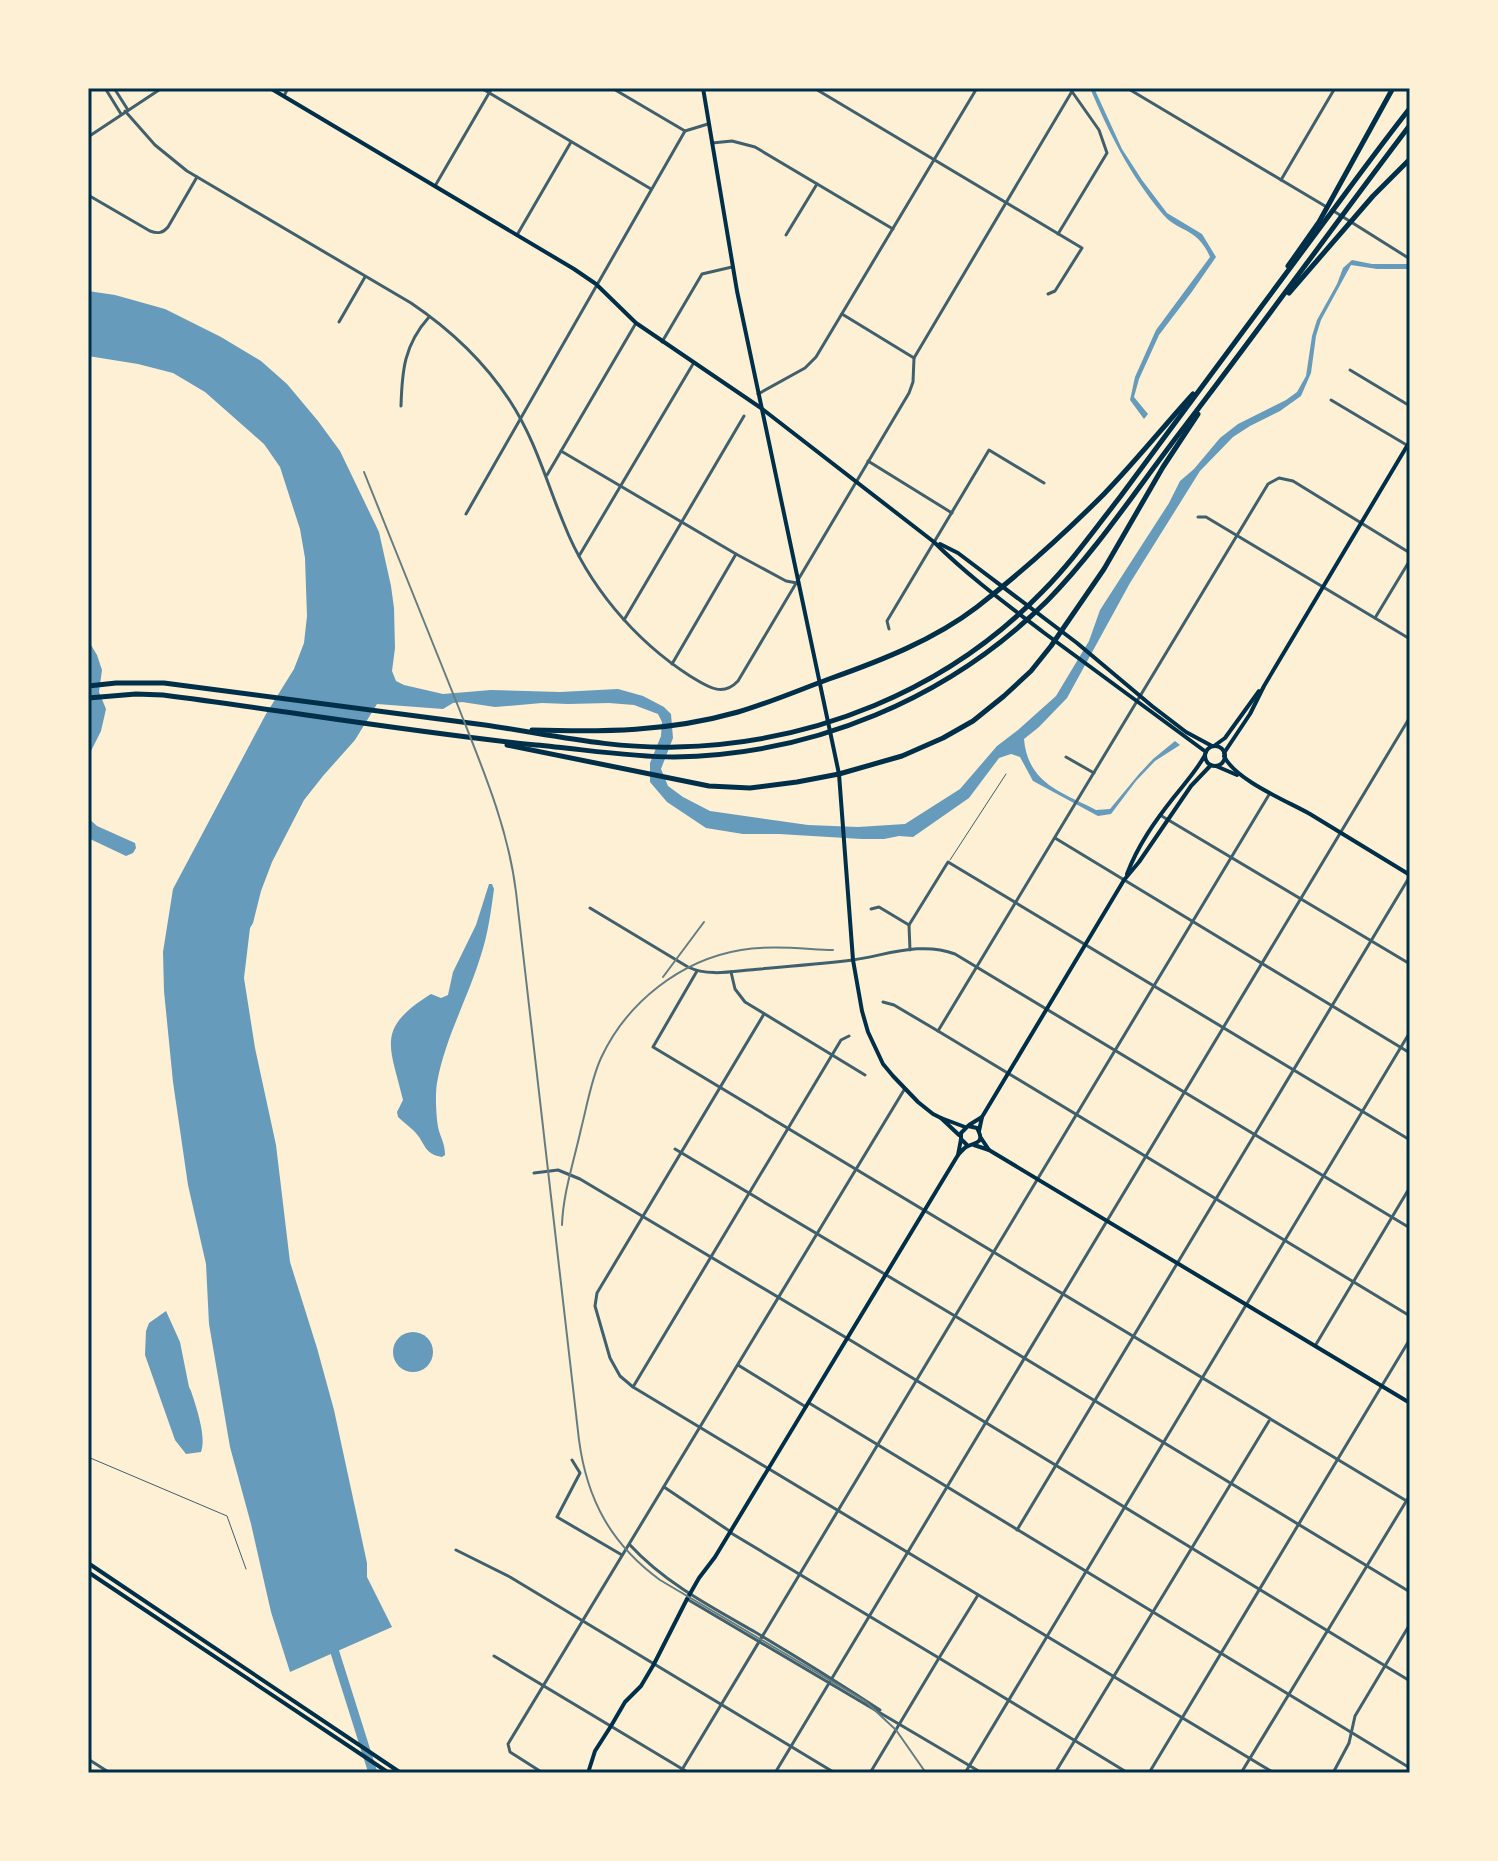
<svg xmlns="http://www.w3.org/2000/svg" width="1498" height="1861" font-family="Helvetica,sans-serif">
<style>
.water{fill:#669bbc}
.lines{fill:none;stroke-linecap:round;stroke-linejoin:round}
.river{stroke:#669bbc;stroke-width:9}
.service{stroke:#3f606c;stroke-width:1}
.minor{stroke:#3f606c;stroke-width:3}
.tertiary{stroke:#3f606c;stroke-width:3}
.secondary{stroke:#003049;stroke-width:4}
.primary{stroke:#003049;stroke-width:4}
.motorway{stroke:#003049;stroke-width:5}
.rail{stroke:#657d81;stroke-width:2}
.neatline{fill:none;stroke:#003049;stroke-width:3}
</style>
<rect width="100%" height="100%" fill="#fdf0d5"/>
<g class="water">
<path d="M1090,88H1094L1122,149L1142,180L1167,213L1202,234L1216,257L1191,293L1159,335L1139,379L1134,397L1148,414L1144,419L1130,400L1135,377L1156,330L1210,257C1197,226 1177,233 1161,212C1129,173 1110,135 1090,88Z"/>
<path d="M1352,260L1372,264H1410V269H1377L1351,265L1321,320L1316,336L1311,373L1301,396L1280,411L1250,426L1233,437L1200,471L1130,583L1067,698L1039,727L1024,739C1028,784 1062,792 1096,810L1110,809L1139,774L1153,759L1175,741L1180,745L1155,761L1136,781L1111,814L1098,816L1033,781L1020,757L1011,754L999,758L969,798L913,837L899,836L884,839H862L779,834H743L706,828L667,802L650,782V763L661,736L662,722L658,714L634,705L609,703L568,704L542,703L495,707L462,702L453,703L443,709L377,704L355,740L323,776L304,800L272,862L261,891L253,923L250,928L244,978L255,1048L276,1145L290,1262L317,1348L334,1410L367,1563V1577L392,1627L290,1672L271,1612L251,1524L230,1447L209,1324L206,1264L188,1185L173,1082L164,991L163,952L173,889L266,714L294,669L304,643L307,616L305,558L300,529L280,467L264,444L205,392L173,373L138,364L88,356V291L115,295L165,309L221,337L261,361L287,384L318,421L340,451L379,532L391,586L394,608L395,648L392,671L396,681L404,685L443,694L491,690L560,692L618,689L643,696L664,707L671,714L673,738L661,769L668,786L683,797L710,811L808,825L858,827L905,824L960,789L997,746L1018,730L1056,696L1089,641L1100,610L1169,503L1180,481L1194,469L1220,438L1238,424L1286,400L1297,392L1306,376L1312,336L1317,320L1337,284L1343,268Z"/>
<path d="M88,640L97,655L102,670L99,692L106,709L101,731L88,757Z"/>
<path d="M88,818L97,826L135,843L136,848L133,853L126,856L88,838Z"/>
<path d="M489,884H492L494,889C491,911 488,934 481,955C468,998 445,1038 437,1083C435,1094 436,1120 439,1131C442,1140 445,1145 445,1155L442,1157C423,1154 426,1143 414,1131C409,1126 403,1122 398,1117L397,1112L403,1100C390,1045 375,1029 431,994L441,998L448,995L453,972L476,925Z"/>
<path d="M166,1311L180,1342L189,1387L191,1391C196,1406 207,1438 201,1452L186,1454L175,1440L145,1355L146,1331L149,1323Z"/>
<circle cx="413" cy="1352" r="20"/>
</g>
<g class="lines">
<path class="river" d="M332,1643L373,1773"/>
<g class="service">
<path d="M950,860L1006,774"/>
<path d="M88,1457L227,1516L246,1569"/>
</g>
<g class="minor">
<path d="M105,88L121,114"/>
<path d="M114,88L128,110"/>
<path d="M481,88L651,189"/>
<path d="M612,88L685,131L708,124"/>
<path d="M814,88L1082,248L1055,291L1048,294"/>
<path d="M1127,88L1325,206"/>
<path d="M284,96L288,88"/>
<path d="M125,111L155,145L187,171L411,303C451,330 484,361 510,401C536,441 546,481 564,524C588,585 634,640 690,676C707,686 722,698 738,681L909,393L913,382L914,358L1074,88"/>
<path d="M88,137L162,88"/>
<path d="M712,143L732,141L755,147L893,229"/>
<path d="M1281,180L1335,88"/>
<path d="M435,186L492,88"/>
<path d="M88,195L150,231C158,234 163,233 168,227L197,177"/>
<path d="M1332,210L1410,259"/>
<path d="M1058,234L1107,153L1099,130L1073,93"/>
<path d="M517,235L571,142"/>
<path d="M786,235L817,184"/>
<path d="M842,314L914,358"/>
<path d="M339,322L365,277"/>
<path d="M662,342L702,274L732,267"/>
<path d="M1350,370L1410,406"/>
<path d="M758,394L805,368L816,357L977,88"/>
<path d="M1331,400L1410,447"/>
<path d="M401,406C402,371 404,345 429,317"/>
<path d="M561,451L736,554L786,581L797,583"/>
<path d="M868,461L952,513"/>
<path d="M547,475L636,323"/>
<path d="M466,514L685,131"/>
<path d="M1198,517H1206L1410,639"/>
<path d="M579,556L693,364"/>
<path d="M1375,618L1410,560"/>
<path d="M624,620L744,416"/>
<path d="M889,629L887,621L989,450L1044,483"/>
<path d="M672,664L736,554"/>
<path d="M1066,757L1094,773"/>
<path d="M1160,815L1410,964"/>
<path d="M1055,838L1410,1053"/>
<path d="M590,908L688,967C707,976 729,972 749,970C783,967 818,964 853,960C887,955 921,941 955,954L1410,1228"/>
<path d="M871,909L879,907L909,925"/>
<path d="M910,950L909,925L948,862L1410,1140"/>
<path d="M697,971L653,1047L1410,1503"/>
<path d="M731,972L735,989L745,1002L865,1075"/>
<path d="M883,1002L894,1005L938,1031L1410,1316"/>
<path d="M764,1014L597,1293L595,1306L610,1358L620,1376L633,1387L1274,1773"/>
<path d="M938,1031L1268,484L1279,478L1293,481L1410,553"/>
<path d="M675,1149L955,1316L1410,1592"/>
<path d="M534,1173L558,1170L580,1179L855,1343L1410,1681"/>
<path d="M1315,1346L1410,1187"/>
<path d="M738,1365L806,1407"/>
<path d="M633,1387L841,1040L849,1036"/>
<path d="M809,1403L1410,1768"/>
<path d="M572,1460L580,1473L557,1517L622,1555"/>
<path d="M664,1487L731,1532"/>
<path d="M1017,1530L1410,876"/>
<path d="M630,1545C665,1583 711,1607 755,1632C797,1657 839,1683 880,1710"/>
<path d="M456,1550L510,1577L835,1773"/>
<path d="M978,1595L939,1658L1128,1773"/>
<path d="M687,1599L982,1773"/>
<path d="M494,1656L689,1773"/>
<path d="M88,1759L110,1773"/>
<path d="M543,1773L510,1752L508,1744L904,1090"/>
<path d="M680,1773L1270,793"/>
<path d="M775,1773L1410,717"/>
<path d="M965,1773L1410,1032"/>
<path d="M1055,1773L1269,1421"/>
<path d="M1149,1773L1410,1339"/>
<path d="M1241,1773L1410,1495"/>
</g>
<g class="tertiary">
<path d="M731,1533L939,1658L870,1773"/>
<path d="M1333,1773L1349,1743L1355,1716L1410,1624"/>
</g>
<g class="secondary">
<path d="M270,88L574,269L596,284L636,323L761,408L934,542C967,575 1005,603 1043,632C1097,672 1151,712 1206,752"/>
<path d="M703,88L737,291L839,774L853,960L862,1011L868,1032L883,1064L893,1076L918,1102L933,1114L941,1118"/>
<path d="M940,544L958,553L1077,643L1152,706L1186,732L1212,746"/>
<path d="M1214,746L1225,738L1259,691"/>
<circle cx="1215" cy="756" r="10"/>
<path d="M1224,753L1250,714L1264,686L1410,441"/>
<path d="M1224,756C1235,780 1287,801 1310,814C1343,834 1377,855 1410,875"/>
<path d="M1216,766L1237,775"/>
<path d="M1127,874C1138,845 1155,821 1174,797C1185,783 1197,770 1205,755"/>
<path d="M982,1117L1124,880L1139,862L1191,786L1211,765"/>
<path d="M969,1125L982,1117L979,1131"/>
<path d="M959,1135L941,1118L965,1127"/>
<path d="M961,1139L958,1155C960,1153 963,1149 966,1147C975,1142 986,1144 977,1128L968,1126L961,1133V1139L968,1146"/>
<path d="M974,1145L989,1150L981,1138"/>
<path d="M989,1150L1410,1403"/>
<path d="M588,1773L595,1751L611,1726L625,1702L641,1686L654,1664L687,1599L699,1578L715,1557L958,1155"/>
</g>
<g class="primary">
<path d="M88,1563L401,1773"/>
<path d="M88,1572L389,1773"/>
</g>
<g class="motorway">
<path d="M1288,266L1319,222L1393,88"/>
<path d="M1289,293L1373,196L1410,159"/>
<path d="M88,686L116,683H164C271,697 378,711 485,725C548,734 611,749 676,747C813,744 946,691 1042,592C1071,563 1095,529 1120,497C1146,462 1172,427 1198,392C1239,336 1281,281 1322,225C1351,186 1380,146 1410,108"/>
<path d="M88,698L136,694L163,695C287,711 411,732 536,745C582,749 628,757 674,757C813,755 948,699 1047,601C1098,549 1140,484 1185,426C1261,327 1334,225 1410,125"/>
<path d="M532,730C605,732 667,732 738,712C769,703 799,690 829,679C880,661 934,640 977,607C1022,572 1064,534 1104,494C1135,462 1163,427 1193,394"/>
<path d="M507,745L709,786L750,788L797,782L839,774L902,756L943,738L973,721L1004,696L1031,671L1051,646L1104,569L1163,467L1198,414"/>
</g>
<g class="rail">
<path d="M364,472C395,550 427,628 458,706C482,767 508,827 516,892L579,1440C587,1500 611,1544 660,1580L865,1701L896,1730L926,1773"/>
<path d="M663,977L704,922"/>
<path d="M562,1225C563,1193 574,1161 581,1129C587,1106 591,1080 601,1058C627,1002 681,960 741,950C771,945 803,949 833,950"/>
</g>
</g>
<rect width="1498" height="1861" fill="none" stroke="#fdf0d5" stroke-width="180"/>
<rect x="90" y="90" width="1318" height="1681" class="neatline"/>
</svg>
